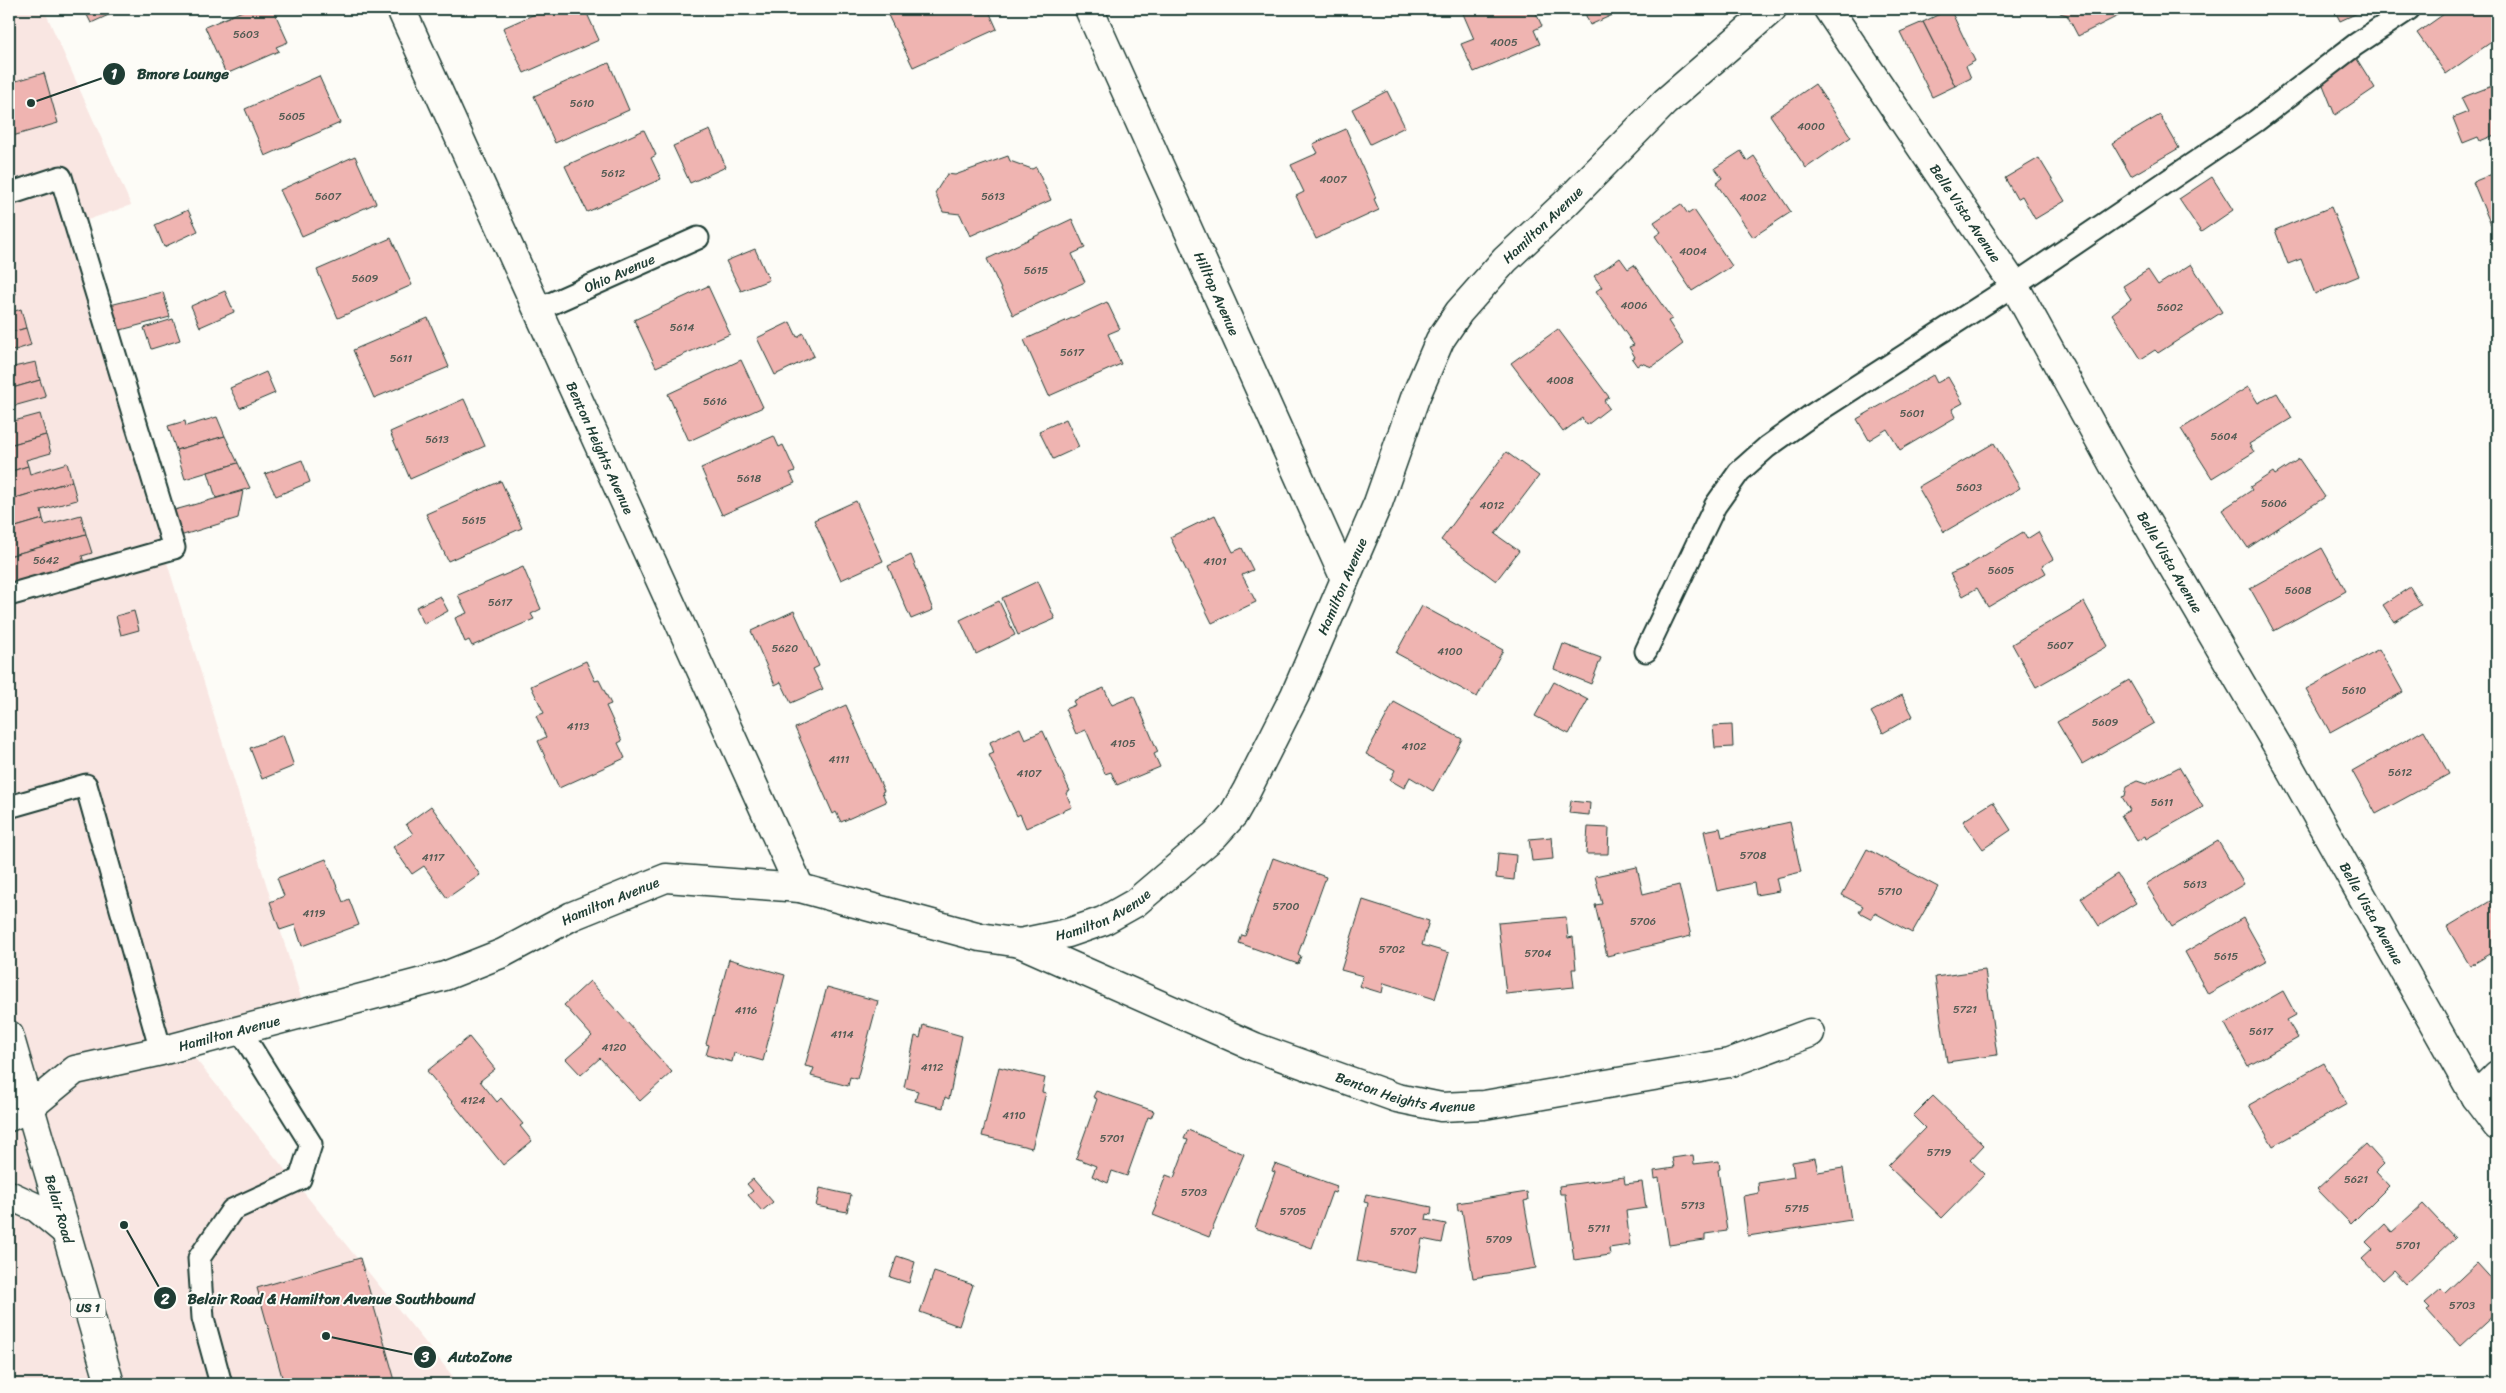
<svg xmlns="http://www.w3.org/2000/svg" width="2506" height="1393" font-family="Sriracha,sans-serif">
<style>
.built{fill:#f9e6e2}
.building{fill:#efb4b1;stroke:#1f3d34}
.lines{fill:none;stroke-linecap:round;stroke-linejoin:round}
.service-casing{stroke:#1f3d34;stroke-width:25}
.minor-casing{stroke:#1f3d34;stroke-width:31}
.tertiary-casing{stroke:#1f3d34;stroke-width:31}
.primary-casing{stroke:#1f3d34;stroke-width:31}
.service{stroke:#fdfcf7;stroke-width:21}
.minor{stroke:#fdfcf7;stroke-width:28}
.tertiary{stroke:#fdfcf7;stroke-width:28}
.primary{stroke:#fdfcf7;stroke-width:28}
.labels{text-anchor:middle;dominant-baseline:central;stroke-width:4;stroke-linejoin:round;paint-order:stroke}
.number-label{font-size:11px;fill:#535b53}
.shield{fill:#fdfcf7;stroke:#62766e;stroke-width:1}
.shield-label{font-size:12px;font-weight:bold;fill:#1f3d34}
.street-label{font-size:14px;fill:#1f3d34;stroke:#fdfcf7}
.leader{fill:none;stroke:#1f3d34;stroke-width:2}
.callout-dot{fill:#1f3d34;stroke:#fdfcf7;stroke-width:2}
.mark-label{font-size:15px;text-anchor:middle;font-weight:bold;fill:#fff}
.callout-label{font-size:15px;text-anchor:middle;font-weight:bold;fill:#1f3d34;stroke:#fdfcf7;stroke-width:4;stroke-linejoin:round;paint-order:stroke}
</style>
<rect width="100%" height="100%" fill="#fdfcf7"/>
<filter id="ink" filterUnits="userSpaceOnUse"><feTurbulence type="fractalNoise" baseFrequency=".02" numOctaves="2"/><feDisplacementMap in="SourceGraphic" scale="10" xChannelSelector="R" yChannelSelector="G"/><feConvolveMatrix kernelMatrix="1 2 1 2 8 2 1 2 1" color-interpolation-filters="sRGB"/></filter>
<g filter="url(#ink)">
<path class="built" d="M9,9H44L131,205L64,228L308,1020L185,1046L459,1384H9Z"/>
<g class="building">
<path d="M84,9H111L113,13L91,23Z"/>
<path d="M247,9H273L288,42L276,47L279,51L226,74L205,27Z"/>
<path d="M546,9H585L599,40L524,73L503,28Z"/>
<path d="M891,9H988L997,29L913,67L886,11Z"/>
<path d="M1461,9H1534L1542,26L1534,30L1540,44L1474,72L1461,44L1474,39Z"/>
<path d="M1583,9H1626L1590,25Z"/>
<path d="M1950,9L1975,61L1966,66L1971,78L1955,86L1923,22Z"/>
<path d="M2058,9H2117L2120,15L2078,36L2067,15L2060,13Z"/>
<path d="M2334,9H2363L2364,10L2340,21Z"/>
<path d="M2451,9H2497V38L2446,74L2417,33Z"/>
<path d="M1923,22L1955,86L1932,97L1900,32Z"/>
<path d="M2355,56L2375,88L2335,115L2321,80Z"/>
<path d="M609,63L629,110L555,143L534,96Z"/>
<path d="M44,73L58,123L9,137V83Z"/>
<path d="M319,76L340,123L265,156L245,109Z"/>
<path d="M1815,84L1851,137L1806,168L1770,115Z"/>
<path d="M2497,84V134L2480,141L2478,137L2463,143L2453,118L2468,112L2461,98Z"/>
<path d="M1387,91L1405,127L1370,144L1352,109Z"/>
<path d="M2160,115L2179,148L2131,176L2112,143Z"/>
<path d="M1346,129L1376,198L1374,199L1379,210L1316,239L1296,196L1304,192L1291,165L1318,153L1313,144Z"/>
<path d="M644,130L656,155L651,158L661,179L587,212L565,166Z"/>
<path d="M710,130L726,167L690,183L673,146Z"/>
<path d="M1741,151L1747,161L1754,156L1791,212L1753,237L1716,183L1722,178L1715,168Z"/>
<path d="M355,156L376,203L302,236L280,190Z"/>
<path d="M1008,156L1010,161L1032,169L1036,167L1051,200L970,236L960,214L943,212L935,193L947,174L955,175Z"/>
<path d="M2039,158L2065,201L2035,219L2022,196L2017,199L2005,178Z"/>
<path d="M2497,172V222L2491,225L2473,182Z"/>
<path d="M2212,177L2233,210L2201,232L2179,199Z"/>
<path d="M1681,204L1688,214L1694,210L1732,266L1692,291L1655,236L1661,232L1654,222Z"/>
<path d="M2331,207L2359,276L2315,294L2301,259L2288,264L2275,230Z"/>
<path d="M188,210L198,231L164,247L155,225Z"/>
<path d="M1072,219L1085,248L1072,254L1085,282L1013,315L987,259Z"/>
<path d="M391,238L412,285L338,318L317,270Z"/>
<path d="M755,249L769,280L741,291L726,261Z"/>
<path d="M1620,258L1628,269L1634,265L1672,319L1668,321L1683,344L1652,367L1641,363L1637,366L1632,359L1635,357L1629,347L1634,345L1596,291L1602,287L1594,276Z"/>
<path d="M2191,264L2222,312L2158,353L2155,350L2141,359L2112,314L2131,299L2123,286L2148,270L2158,285Z"/>
<path d="M11,276L16,294L9,296V277Z"/>
<path d="M708,286L730,334L656,367L634,320Z"/>
<path d="M225,291L234,312L200,327L191,306Z"/>
<path d="M163,292L170,317L117,331L110,305Z"/>
<path d="M1107,302L1120,329L1108,334L1121,364L1049,396L1024,340Z"/>
<path d="M21,309L26,328L9,333V313Z"/>
<path d="M428,318L449,367L374,398L353,350Z"/>
<path d="M173,319L180,340L151,349L144,328Z"/>
<path d="M790,322L797,337L803,333L814,356L775,375L757,338Z"/>
<path d="M26,328L31,345L9,352V333Z"/>
<path d="M1558,329L1609,397L1604,401L1609,408L1587,425L1582,418L1563,432L1511,363Z"/>
<path d="M741,360L763,407L689,441L668,394Z"/>
<path d="M36,362L40,380L9,389V368Z"/>
<path d="M266,372L275,393L240,408L230,388Z"/>
<path d="M1933,375L1937,383L1948,377L1963,403L1952,409L1956,417L1900,450L1887,429L1869,440L1857,419Z"/>
<path d="M40,380L46,397L10,407L12,416L9,417V389Z"/>
<path d="M2248,387L2258,403L2277,393L2292,418L2249,444L2254,452L2212,478L2181,429Z"/>
<path d="M464,399L485,446L410,479L390,432Z"/>
<path d="M40,414L46,435L9,445V417L12,416L14,421Z"/>
<path d="M217,417L225,436L176,450L168,426L185,421L186,426Z"/>
<path d="M1066,419L1079,447L1053,459L1039,431Z"/>
<path d="M46,435L51,453L26,460L28,466L9,472V445Z"/>
<path d="M225,436L238,463L185,479L176,450Z"/>
<path d="M774,436L779,447L783,445L795,471L790,473L795,483L722,515L701,468Z"/>
<path d="M1994,443L2020,488L1944,532L1918,487Z"/>
<path d="M1506,452L1539,476L1495,534L1519,551L1496,581L1441,540Z"/>
<path d="M2299,459L2325,497L2248,548L2222,510L2252,490L2250,487L2273,472L2275,475Z"/>
<path d="M302,460L310,482L276,496L265,474Z"/>
<path d="M67,463L72,481L9,500V472L28,466L30,474Z"/>
<path d="M238,463L250,488L216,498L208,472Z"/>
<path d="M72,481L77,500L41,510L43,519L9,529V500Z"/>
<path d="M501,481L522,528L448,561L426,514Z"/>
<path d="M243,491L238,518L180,536L171,511Z"/>
<path d="M856,501L883,561L841,580L814,520Z"/>
<path d="M81,515L86,534L9,556V529L43,519L45,525Z"/>
<path d="M1215,515L1233,552L1242,548L1253,570L1242,575L1256,602L1212,623L1170,537Z"/>
<path d="M2023,532L2027,539L2038,532L2053,559L2042,566L2046,573L1988,607L1977,588L1963,596L1950,574L1964,568Z"/>
<path d="M86,534L92,553L82,556L84,563L9,584V556Z"/>
<path d="M2322,548L2346,591L2274,631L2250,588Z"/>
<path d="M911,555L933,610L911,619L888,566Z"/>
<path d="M523,567L541,609L531,614L534,619L472,646L469,640L465,642L455,618L467,613L458,595Z"/>
<path d="M1038,581L1055,619L1018,635L1002,598Z"/>
<path d="M2410,587L2421,605L2394,622L2383,605Z"/>
<path d="M440,596L448,611L424,624L416,607Z"/>
<path d="M999,601L1015,635L976,654L960,620Z"/>
<path d="M2084,602L2108,646L2036,687L2012,644Z"/>
<path d="M1422,606L1503,650L1477,697L1396,653Z"/>
<path d="M134,611L139,630L121,635L116,616Z"/>
<path d="M794,611L819,666L813,669L823,689L791,703L781,682L775,685L751,631Z"/>
<path d="M1563,644L1601,658L1591,684L1554,669Z"/>
<path d="M2379,649L2403,692L2330,732L2306,689Z"/>
<path d="M586,661L595,681L599,680L611,704L606,706L622,741L618,743L625,758L559,788L538,741L546,737L536,716L544,713L531,686Z"/>
<path d="M2129,680L2154,723L2082,764L2057,722Z"/>
<path d="M1554,682L1588,700L1569,734L1535,716Z"/>
<path d="M1104,688L1112,705L1134,696L1158,752L1154,754L1160,767L1117,785L1111,772L1105,774L1086,730L1076,734L1065,709L1075,705L1073,701Z"/>
<path d="M1902,695L1913,716L1883,733L1871,712Z"/>
<path d="M1394,702L1462,739L1433,791L1410,777L1404,788L1390,780L1395,770L1366,754Z"/>
<path d="M846,705L884,791L882,792L886,802L841,822L836,812L833,814L795,728Z"/>
<path d="M1732,725L1733,747L1715,748L1713,726Z"/>
<path d="M1020,728L1025,739L1043,731L1070,791L1066,793L1072,807L1026,828L1020,814L1017,816L989,755L994,753L990,742Z"/>
<path d="M2424,730L2449,774L2376,814L2352,771Z"/>
<path d="M283,735L294,766L262,779L250,748Z"/>
<path d="M2179,767L2203,807L2146,839L2145,836L2137,841L2121,815L2130,810L2122,797L2125,796L2127,786L2137,781L2146,784Z"/>
<path d="M1571,801L1590,803L1589,815L1569,813Z"/>
<path d="M1993,802L2011,830L1983,849L1963,821Z"/>
<path d="M431,806L480,875L447,898L424,866L412,874L393,847L413,834L406,824Z"/>
<path d="M1790,822L1801,872L1776,878L1779,891L1756,895L1754,883L1717,891L1704,831L1720,828L1722,837Z"/>
<path d="M1588,827L1609,828L1608,854H1586Z"/>
<path d="M1551,837L1553,859L1532,861L1529,839Z"/>
<path d="M2218,841L2244,884L2172,927L2146,884Z"/>
<path d="M1867,849L1938,887L1912,933L1875,913L1872,919L1859,912L1863,906L1842,895Z"/>
<path d="M1498,853L1516,855L1514,880L1496,878Z"/>
<path d="M1273,858L1326,877L1298,954L1301,956L1298,964L1239,943L1242,935L1245,936Z"/>
<path d="M326,859L343,902L349,899L359,925L302,946L295,925L280,930L270,902L284,896L277,878Z"/>
<path d="M1637,867L1643,894L1679,885L1691,936L1607,956L1595,905L1602,904L1595,876Z"/>
<path d="M2117,874L2136,903L2099,926L2081,898Z"/>
<path d="M2497,897V950L2470,966L2447,927Z"/>
<path d="M1363,900L1429,921L1422,945L1449,953L1435,999L1384,983L1382,993L1359,986L1363,976L1341,970Z"/>
<path d="M1566,917L1568,938L1573,937L1576,969H1572L1574,987L1506,994L1498,923Z"/>
<path d="M2243,918L2267,961L2208,994L2185,952Z"/>
<path d="M729,959L785,975L763,1061L734,1053L732,1062L706,1055L709,1045L706,1044Z"/>
<path d="M1985,970L1997,1055L1947,1062L1935,977Z"/>
<path d="M590,981L672,1072L640,1101L600,1058L581,1075L566,1059L592,1036L564,1005Z"/>
<path d="M827,987L878,1001L857,1079L850,1077L848,1086L811,1076L814,1068L805,1066Z"/>
<path d="M2283,991L2296,1015L2287,1020L2298,1038L2248,1066L2225,1024Z"/>
<path d="M923,1025L962,1036L949,1099L945,1097L943,1108L915,1101L918,1091L904,1087L915,1036L920,1038Z"/>
<path d="M469,1037L495,1069L480,1081L497,1102L501,1098L523,1124L520,1126L532,1141L503,1165L427,1071Z"/>
<path d="M2324,1063L2347,1104L2273,1146L2249,1105Z"/>
<path d="M999,1067L1045,1078L1042,1092L1046,1093L1032,1148L982,1136Z"/>
<path d="M1096,1091L1154,1111L1151,1118L1148,1117L1127,1176L1112,1171L1108,1183L1092,1176L1096,1166L1076,1158L1097,1099L1093,1097Z"/>
<path d="M1933,1096L1984,1145L1970,1160L1985,1174L1942,1218L1888,1166L1925,1128L1913,1116Z"/>
<path d="M1188,1130L1244,1154L1209,1237L1153,1215L1157,1206L1155,1205L1166,1175L1174,1178L1188,1140L1184,1139Z"/>
<path d="M2366,1144L2384,1164L2376,1172L2389,1186L2351,1224L2317,1189Z"/>
<path d="M1693,1155L1694,1164L1719,1161L1720,1169L1718,1170L1727,1231L1705,1234V1240L1669,1245L1659,1178L1655,1179L1654,1171L1674,1168L1672,1158Z"/>
<path d="M1815,1158L1818,1172L1843,1168L1851,1220L1748,1236L1743,1196L1759,1193L1758,1183L1794,1177L1792,1162Z"/>
<path d="M1275,1164L1337,1186L1335,1193L1332,1192L1312,1248L1255,1228L1275,1172L1272,1171Z"/>
<path d="M1624,1177L1625,1184L1642,1182L1646,1208L1626,1211L1630,1245L1609,1248L1610,1255L1574,1260L1565,1194H1560L1559,1186Z"/>
<path d="M753,1179L773,1202L762,1211L748,1195L753,1191L747,1184Z"/>
<path d="M820,1188L851,1195L847,1212L816,1206Z"/>
<path d="M1527,1192L1528,1200L1524,1201L1536,1268L1473,1278L1462,1210L1458,1211L1457,1203Z"/>
<path d="M1366,1194L1432,1207L1431,1215L1427,1214L1426,1220L1446,1224L1442,1243L1422,1239L1416,1273L1357,1261L1368,1203L1364,1202Z"/>
<path d="M2423,1204L2455,1238L2406,1284L2393,1270L2382,1280L2362,1259L2373,1249L2366,1242L2385,1224L2392,1232Z"/>
<path d="M897,1256L915,1262L909,1283L890,1277Z"/>
<path d="M360,1258L396,1384H284L257,1288Z"/>
<path d="M2477,1263L2497,1285V1312L2460,1346L2427,1310L2430,1308L2425,1303L2441,1289L2445,1293Z"/>
<path d="M934,1272L973,1285L959,1326L920,1312Z"/>
</g>
<g class="lines">
<defs>
<g id="service">
<path d="M9,194L61,177L174,548L9,595"/>
<path id="s1" d="M539,309L698,238"/>
<path d="M1646,651L1715,506L1739,472L1767,447L1812,415L2014,285L2256,121L2355,45L2409,9"/>
<path d="M9,807L86,785L161,1051"/>
<path d="M221,1384L203,1318L199,1258L232,1210L300,1179L311,1144L240,1030"/>
</g>
<g id="minor">
<path id="s2" d="M401,9L800,888"/>
<path id="s3" d="M1089,9L1345,579"/>
<path id="s4" d="M1828,9L2014,285L2115,468L2281,752L2475,1097L2497,1126"/>
<path id="s5" d="M1020,943L1255,1047L1397,1098L1441,1107L1484,1105L1729,1063L1810,1033"/>
<path d="M2475,1097L2497,1075"/>
</g>
<g id="tertiary">
<path id="s6" d="M9,1117L30,1107L75,1070L161,1051L445,976L503,953L572,916L666,878L800,888L980,937L1020,943L1068,933L1103,921L1135,903L1215,835L1233,815L1246,792L1295,695L1378,503L1415,398L1440,340L1459,312L1505,260L1566,203L1665,102L1772,9"/>
</g>
<g id="primary">
<path id="s7" d="M9,1035L110,1384"/>
<path d="M9,1195L37,1208L66,1232"/>
</g>
</defs>
<use href="#service" class="service-casing"/>
<use href="#minor" class="minor-casing"/>
<use href="#tertiary" class="tertiary-casing"/>
<use href="#primary" class="primary-casing"/>
<use href="#service" class="service"/>
<use href="#minor" class="minor"/>
<use href="#tertiary" class="tertiary"/>
<use href="#primary" class="primary"/>
</g>
</g>
<g class="labels">
<g class="number-label">
<text x="246" y="34">5603</text>
<text x="1504" y="42">4005</text>
<text x="582" y="103">5610</text>
<text x="292" y="116">5605</text>
<text x="1811" y="126">4000</text>
<text x="613" y="173">5612</text>
<text x="1333" y="179">4007</text>
<text x="328" y="196">5607</text>
<text x="993" y="196">5613</text>
<text x="1753" y="197">4002</text>
<text x="1693" y="251">4004</text>
<text x="1036" y="270">5615</text>
<text x="365" y="278">5609</text>
<text x="1634" y="305">4006</text>
<text x="2170" y="307">5602</text>
<text x="682" y="327">5614</text>
<text x="1072" y="352">5617</text>
<text x="401" y="358">5611</text>
<text x="1560" y="380">4008</text>
<text x="715" y="401">5616</text>
<text x="1912" y="413">5601</text>
<text x="2224" y="436">5604</text>
<text x="437" y="439">5613</text>
<text x="749" y="478">5618</text>
<text x="1969" y="487">5603</text>
<text x="2274" y="503">5606</text>
<text x="1492" y="505">4012</text>
<text x="474" y="520">5615</text>
<text x="46" y="560">5642</text>
<text x="1215" y="561">4101</text>
<text x="2001" y="570">5605</text>
<text x="2298" y="590">5608</text>
<text x="500" y="602">5617</text>
<text x="2060" y="645">5607</text>
<text x="785" y="648">5620</text>
<text x="1450" y="651">4100</text>
<text x="2354" y="690">5610</text>
<text x="2105" y="722">5609</text>
<text x="578" y="726">4113</text>
<text x="1123" y="743">4105</text>
<text x="1414" y="746">4102</text>
<text x="839" y="759">4111</text>
<text x="2400" y="772">5612</text>
<text x="1029" y="773">4107</text>
<text x="2162" y="802">5611</text>
<text x="1753" y="855">5708</text>
<text x="433" y="857">4117</text>
<text x="2195" y="884">5613</text>
<text x="1890" y="891">5710</text>
<text x="1286" y="906">5700</text>
<text x="314" y="913">4119</text>
<text x="1643" y="921">5706</text>
<text x="1392" y="949">5702</text>
<text x="1538" y="953">5704</text>
<text x="2226" y="956">5615</text>
<text x="1965" y="1009">5721</text>
<text x="746" y="1010">4116</text>
<text x="2261" y="1031">5617</text>
<text x="842" y="1034">4114</text>
<text x="614" y="1047">4120</text>
<text x="932" y="1067">4112</text>
<text x="473" y="1100">4124</text>
<text x="1014" y="1115">4110</text>
<text x="1112" y="1138">5701</text>
<text x="1939" y="1152">5719</text>
<text x="2356" y="1179">5621</text>
<text x="1194" y="1192">5703</text>
<text x="1693" y="1205">5713</text>
<text x="1797" y="1208">5715</text>
<text x="1293" y="1211">5705</text>
<text x="1599" y="1228">5711</text>
<text x="1403" y="1231">5707</text>
<text x="1499" y="1239">5709</text>
<text x="2408" y="1245">5701</text>
<text x="2462" y="1305">5703</text>
</g>
<rect class="shield" x="70.5" y="1298.5" width="35" height="19" rx="4"/>
<g class="shield-label">
<text x="88" y="1308">US 1</text>
</g>
<g class="street-label">
<text stroke="none"><textPath href="#s4" startOffset="246">Belle Vista Avenue</textPath></text>
<text stroke="none"><textPath href="#s6" startOffset="1995">Hamilton Avenue</textPath></text>
<text stroke="none"><textPath href="#s1" startOffset="88">Ohio Avenue</textPath></text>
<text stroke="none"><textPath href="#s3" startOffset="312">Hilltop Avenue</textPath></text>
<text stroke="none"><textPath href="#s2" startOffset="482">Benton Heights Avenue</textPath></text>
<text stroke="none"><textPath href="#s4" startOffset="651">Belle Vista Avenue</textPath></text>
<text stroke="none"><textPath href="#s6" startOffset="1575">Hamilton Avenue</textPath></text>
<text stroke="none"><textPath href="#s6" startOffset="645">Hamilton Avenue</textPath></text>
<text stroke="none"><textPath href="#s6" startOffset="1155">Hamilton Avenue</textPath></text>
<text stroke="none"><textPath href="#s4" startOffset="1056">Belle Vista Avenue</textPath></text>
<text stroke="none"><textPath href="#s6" startOffset="240">Hamilton Avenue</textPath></text>
<text stroke="none"><textPath href="#s5" startOffset="415">Benton Heights Avenue</textPath></text>
<text stroke="none"><textPath href="#s7" startOffset="181">Belair Road</textPath></text>
</g>
</g>
<path class="leader" d="M31 103L114 74M124 1225L165 1298M326 1336L425 1357"/>
<g class="callout-dot">
<circle cx="31" cy="103" r="5"/>
<circle cx="124" cy="1225" r="5"/>
<circle cx="326" cy="1336" r="5"/>
<circle cx="114" cy="74" r="12"/>
<circle cx="165" cy="1298" r="12"/>
<circle cx="425" cy="1357" r="12"/>
</g>
<g class="mark-label">
<text x="114" y="79">1</text>
<text x="165" y="1304">2</text>
<text x="425" y="1362">3</text>
</g>
<g class="callout-label">
<text x="183" y="79">Bmore Lounge</text>
<text x="331" y="1304">Belair Road &amp; Hamilton Avenue Southbound</text>
<text x="480" y="1362">AutoZone</text>
</g>
<rect width="2506" height="1393" fill="none" stroke="#fdfcf7" stroke-width="30"/>
<rect x="15" y="15" width="2476" height="1363" fill="none" stroke="#1f3d34" stroke-width="2" filter="url(#ink)"/>
</svg>
